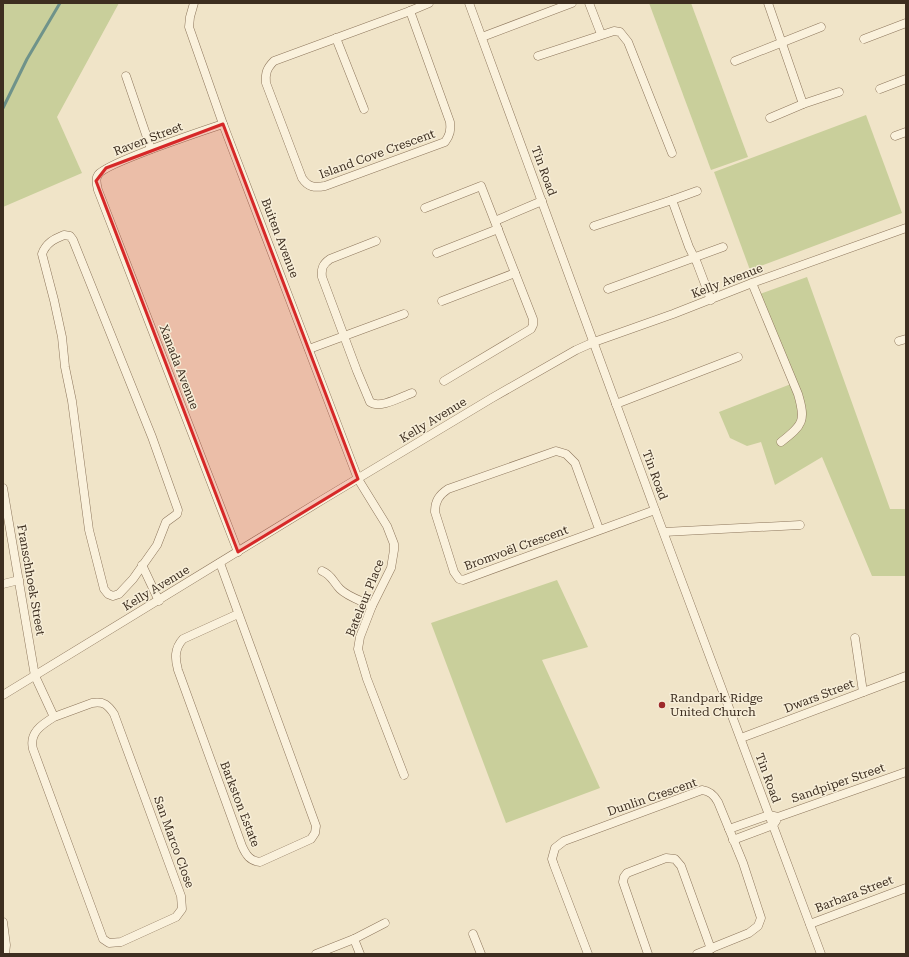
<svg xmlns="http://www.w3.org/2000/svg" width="909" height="957" font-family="'Roboto Serif',serif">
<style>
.green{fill:#c9cf9b}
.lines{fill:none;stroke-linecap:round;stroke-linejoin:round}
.stream{stroke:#6f938a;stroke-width:3}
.minor-casing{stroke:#8d765c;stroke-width:9}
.minor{stroke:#faf1dc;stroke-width:8}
.marked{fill:#d62828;fill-opacity:0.2;stroke:#d62828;stroke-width:3;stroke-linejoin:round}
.poi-dot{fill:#9e2a2b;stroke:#f7eed8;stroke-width:1.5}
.labels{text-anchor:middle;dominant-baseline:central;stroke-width:3;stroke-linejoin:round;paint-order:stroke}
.street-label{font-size:12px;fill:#3d2e20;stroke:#f7eed8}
.poi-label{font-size:12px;fill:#3d2e20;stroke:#f7eed8;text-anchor:start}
</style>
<rect width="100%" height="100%" fill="#f0e4c8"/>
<g class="green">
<path d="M3,3H119L57,117L82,173L3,207Z"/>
<path d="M649,3H691L748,157L711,170Z"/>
<path d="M866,115L902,213L750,270L714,172Z"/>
<path d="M807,277L890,509H906V576H872L822,457L775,485L761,442L747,446L730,438L719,412L791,384L754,296Z"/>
<path d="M557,580L588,647L542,660L600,788L506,823L431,623Z"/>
</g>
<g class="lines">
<path class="stream" d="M3,108L27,59L60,3"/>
<defs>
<g id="minor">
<path d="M194,3L190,17L189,27L223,124L358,479L387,526L394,544V550L391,568L372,606L360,637L358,649L367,679L404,775"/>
<path d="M469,3L655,510L821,954"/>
<path d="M589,3L601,34"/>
<path d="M768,3L803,104"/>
<path d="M410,11L450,122C451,130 450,135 445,142L325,186C314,188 308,187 302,178L266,83C265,73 267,68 274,61Z"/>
<path d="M410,11L429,3"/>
<path d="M482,37L572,3"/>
<path d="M336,38L364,109"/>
<path d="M864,39L906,23"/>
<path d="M538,56L614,31L620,32L628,42L672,153"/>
<path d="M735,61L821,27"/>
<path d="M126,76L151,149"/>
<path d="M880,89L906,79"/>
<path d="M770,118L803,104L839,92"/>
<path d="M223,124C205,130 103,164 98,175C95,179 97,186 98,190L238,552"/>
<path d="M895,136L906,132"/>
<path d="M672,200L697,191"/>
<path d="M425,208L481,186L533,319V325L531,329L444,381"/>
<path d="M495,221L542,201"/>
<path d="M594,226L672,200L689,247L697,263L711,300"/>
<path d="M64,235L70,236L73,240L152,437L178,510L177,514L166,522L157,545L133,579L119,594L113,596L108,594L104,589L89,530L72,401L65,367L62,337L54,300L42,254C46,243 54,239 64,235Z"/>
<path d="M376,241L330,259C323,264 321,268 322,277L357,371L370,402C380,409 401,397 412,393"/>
<path d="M437,253L498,229"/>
<path d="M752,283L798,394C806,421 803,425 781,442"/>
<path d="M608,289L723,247"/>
<path d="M442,301L515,273"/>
<path d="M899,341L906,339"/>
<path d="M309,349L404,314"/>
<path d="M616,404L738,357"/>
<path d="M3,488L35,676L54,717L92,703C104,701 108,705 114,714L181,896L182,909L176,917L121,942L109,943L103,939L33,749C29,733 41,725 54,717"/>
<path d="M599,529L575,463L566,454L556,451L448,489C439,495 435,501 435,512L454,572L459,579L463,580L655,510"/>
<path d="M664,532L800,525"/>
<path d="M220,563L316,826L315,833L311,839L260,862C250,861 246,855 242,846L178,670C175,659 174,649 183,639L238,614"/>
<path d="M142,565L159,601"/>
<path d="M322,571C332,575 333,582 340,589C348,597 362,601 372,606"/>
<path d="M3,584L19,580"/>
<path d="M855,638L863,692"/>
<path d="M3,695L322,500L492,398L576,350L594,342L673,314L752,283L906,228"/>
<path d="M741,738L906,676"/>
<path d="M729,829L769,815L778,817L906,772"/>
<path d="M733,840L773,825L776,821"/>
<path d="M3,922L6,945L5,954"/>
<path d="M810,924L906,888"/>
<path d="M473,934L481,954"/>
<path d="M354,939L385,923"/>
<path d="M316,954L354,939L360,954"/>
<path d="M588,954L554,865L552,859L555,848L564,841L575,837L702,790C710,791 714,795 718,802L743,863L761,918L758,926L749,933L697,954"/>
<path d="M648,954L623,882L624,877L627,873L666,858L675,859L681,866L711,949"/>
</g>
</defs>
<use href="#minor" class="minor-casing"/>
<use href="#minor" class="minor"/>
</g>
<path class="marked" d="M223,124L358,479L238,552L96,181L106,168Z"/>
<circle class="poi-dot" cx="662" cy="705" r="4"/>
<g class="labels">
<g class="street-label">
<text transform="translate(148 139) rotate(-21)">Raven Street</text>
<text transform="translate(377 154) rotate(-20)">Island Cove Crescent</text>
<text transform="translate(544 171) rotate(70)">Tin Road</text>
<text transform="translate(280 238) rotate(69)">Buiten Avenue</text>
<text transform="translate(727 281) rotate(-21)">Kelly Avenue</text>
<text transform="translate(179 367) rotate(69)">Xanada Avenue</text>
<text transform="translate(433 420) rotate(-31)">Kelly Avenue</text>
<text transform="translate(655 475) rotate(70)">Tin Road</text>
<text transform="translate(516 548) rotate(-20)">Bromvoël Crescent</text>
<text transform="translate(31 580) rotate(80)">Franschhoek Street</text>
<text transform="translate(156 588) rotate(-31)">Kelly Avenue</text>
<text transform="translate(365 598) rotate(-68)">Bateleur Place</text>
<text transform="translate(819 696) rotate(-21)">Dwars Street</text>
<text transform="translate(768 778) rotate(70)">Tin Road</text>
<text transform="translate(838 783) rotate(-19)">Sandpiper Street</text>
<text transform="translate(652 797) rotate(-19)">Dunlin Crescent</text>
<text transform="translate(240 804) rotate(69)">Barkston Estate</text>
<text transform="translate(174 842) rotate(70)">San Marco Close</text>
<text transform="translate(854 894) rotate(-21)">Barbara Street</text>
</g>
<g class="poi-label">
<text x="670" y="698">Randpark Ridge<tspan x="670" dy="14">United Church</tspan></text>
</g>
</g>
<rect width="909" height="957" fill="none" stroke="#3d2e20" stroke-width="8"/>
</svg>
